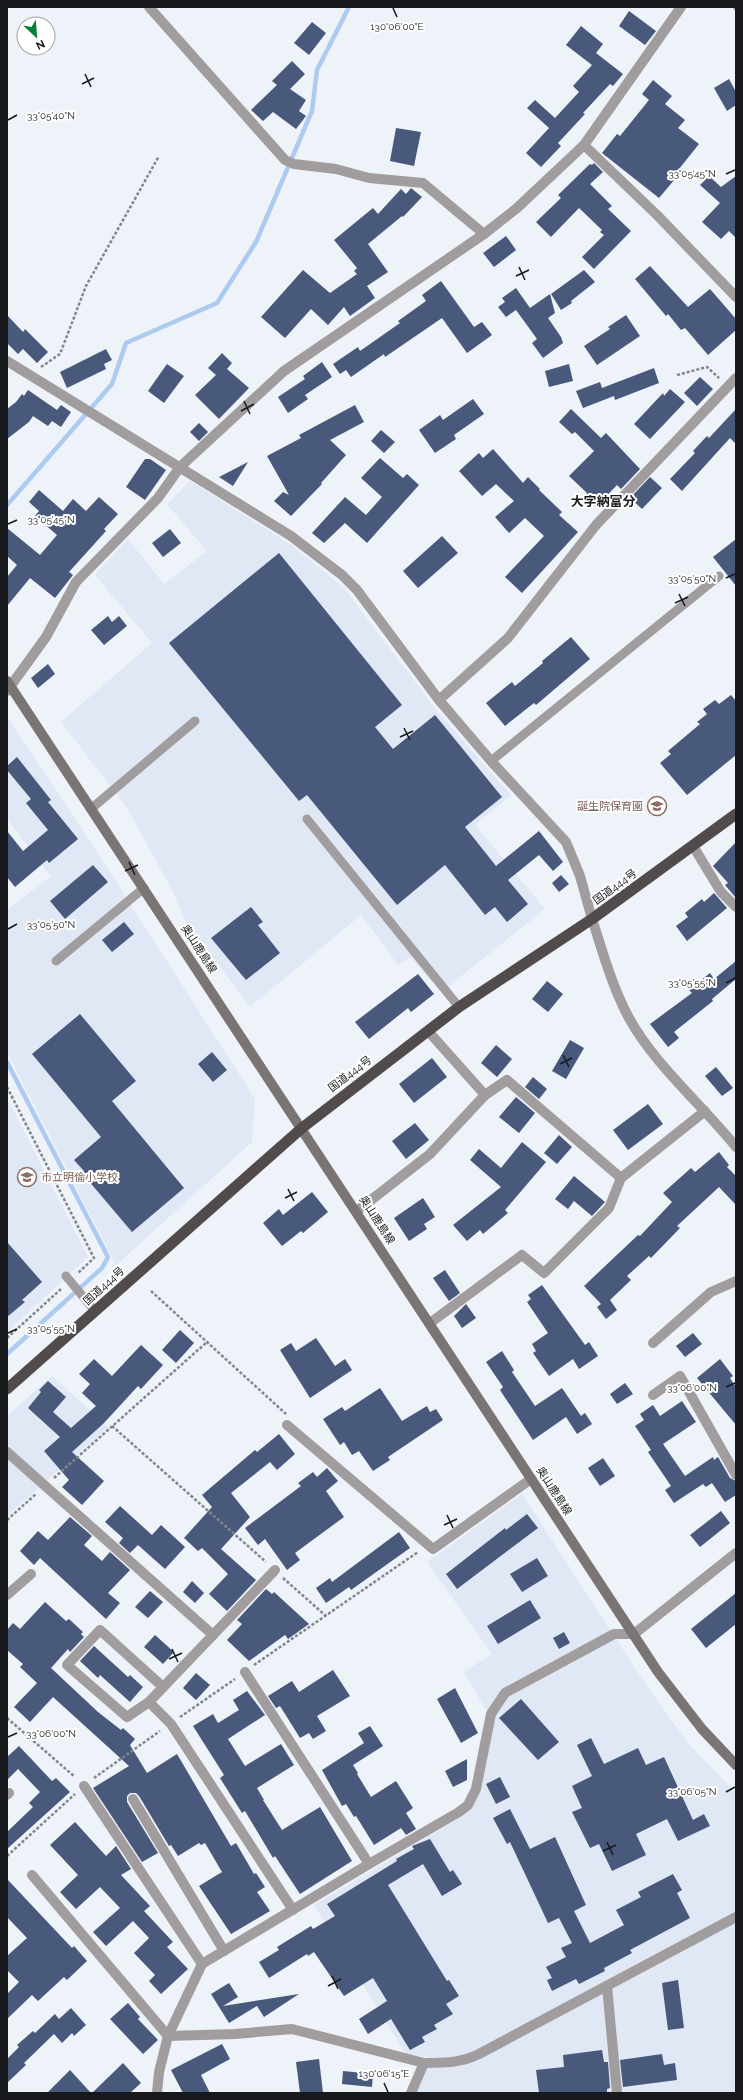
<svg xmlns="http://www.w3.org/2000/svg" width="743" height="2100" font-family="Raleway,'Noto Sans JP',sans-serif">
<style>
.built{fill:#e0e7f5}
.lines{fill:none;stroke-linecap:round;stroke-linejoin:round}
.stream{stroke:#adcbf0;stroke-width:4.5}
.building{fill:#48597c}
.path{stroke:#82858a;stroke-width:2.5;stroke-dasharray:3 2;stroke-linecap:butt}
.service{stroke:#a19c9d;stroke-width:9}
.minor{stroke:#a19c9d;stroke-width:10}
.tertiary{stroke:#a19c9d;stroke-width:10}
.secondary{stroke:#7a7475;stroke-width:10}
.trunk{stroke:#524b4c;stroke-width:11}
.ticks{fill:none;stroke:#18191c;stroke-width:1.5}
.labels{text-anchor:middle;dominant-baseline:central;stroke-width:4;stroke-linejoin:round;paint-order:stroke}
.education-label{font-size:11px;fill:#785e54;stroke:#fff;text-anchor:end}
.street-label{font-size:11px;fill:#18191c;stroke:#fff}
.quarter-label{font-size:13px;font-weight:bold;fill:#18191c;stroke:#fff}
.ticks-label{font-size:10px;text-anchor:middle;fill:#18191c;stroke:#fff;stroke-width:4;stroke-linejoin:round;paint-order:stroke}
</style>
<rect width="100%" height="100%" fill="#eef2f9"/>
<g class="built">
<path d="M190,481L290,544L343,587L438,712L511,795L475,825L545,909L441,992L410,957L398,965L361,915L250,1007L186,922L171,888L127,808L61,722L152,643L95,575L128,539L164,584L207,551L167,504Z"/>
<path d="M7,717L77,821L255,1099L252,1142L116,1265L7,1052V910L51,876L7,819Z"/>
<path d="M7,1098L88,1257L7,1332Z"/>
<path d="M52,1376L108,1427L7,1516V1416Z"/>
<path d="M522,1494L642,1679L688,1743L736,1793V2093H416L428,2057L405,2053L314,1905L465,1815L480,1790L494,1724L464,1672L492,1654L427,1562Z"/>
</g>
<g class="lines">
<g class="stream">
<path d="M7,505L112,384L126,343L217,303L256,242L312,111L317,70L349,7"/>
<path d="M7,1062L108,1257L102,1268L7,1354"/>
</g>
</g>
<g class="building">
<path d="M629,11L656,31L645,45L619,26Z"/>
<path d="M312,22L326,33L309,55L294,43Z"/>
<path d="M581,26L603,44L596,53L623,74L613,86L610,84L583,113L585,114L558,143L561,146L541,167L526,153L549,128L527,108L535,100L555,118L579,92L573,86L592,65L566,45Z"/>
<path d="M292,61L305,74L290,89L306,100L299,111L306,116L296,129L273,112L263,121L251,110L277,85L272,81Z"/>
<path d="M729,79L736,92V105L727,111L714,88Z"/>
<path d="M653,80L672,96L665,104L685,120L678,128L699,144L675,174V179L659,198L602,153L617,134L620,136L649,100L642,94Z"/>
<path d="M396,128L421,132L414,166L390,161Z"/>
<path d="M594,163L603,172L590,184L612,206L608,209L631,231L594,269L582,257L604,235L600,232L602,230L579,208L551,237L536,222L561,198L558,195L590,164L592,165Z"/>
<path d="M709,176L721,187L736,176V238L729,231L721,239L702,222L720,203L700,185Z"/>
<path d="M411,188L422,197L403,217L402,216L368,244L388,272L367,286L375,298L350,316L344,307L328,325L311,309L285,338L261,317L303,270L330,293L357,274L354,271L357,268L334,240L373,208L378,214L401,189L406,194Z"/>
<path d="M506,236L516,250L494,267L483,253Z"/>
<path d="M650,266L688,307L710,289L736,319V330L708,355L685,328L681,330L668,314L666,316L635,279Z"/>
<path d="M584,270L595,282L571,301L572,303L561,310L551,294Z"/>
<path d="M441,281L474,327L482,322L492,335L467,353L442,318L385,357L384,354L351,377L346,370L340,374L333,364L358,347L360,351L400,323L398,321L426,301L422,295Z"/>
<path d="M516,288L530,308L550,294L555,313L548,318L561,337L563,343L543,358L532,343L537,339L516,310L506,317L498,307L505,302L502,298Z"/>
<path d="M7,315L23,332L25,329L48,352L37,363L23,349L18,354L7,343Z"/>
<path d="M626,315L640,336L597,365L584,346L610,329L608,327Z"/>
<path d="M106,349L112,360L104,364L106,369L67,388L60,372Z"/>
<path d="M222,353L232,363L227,369L249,388L219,419L195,395L216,375L208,368Z"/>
<path d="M322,362L332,377L305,395L308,399L288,413L278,397L305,379L303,376Z"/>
<path d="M167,364L184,376L164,403L148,391Z"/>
<path d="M569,364L573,381L549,387L545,371Z"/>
<path d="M654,368L659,383L615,400L614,396L583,408L576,391L600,382L602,388Z"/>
<path d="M700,377L713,389L697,406L684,393Z"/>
<path d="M670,389L685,402L650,439L634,424L663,393L664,396Z"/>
<path d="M28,390L57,410L61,405L71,412L61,427L52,421L48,426L33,416L29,422L7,439V409L16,402L22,394L24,396Z"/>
<path d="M473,399L484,414L454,435L456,439L435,453L419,430L440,415L443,420Z"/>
<path d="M355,405L364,422L330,440L346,455L321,483L322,484L291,516L274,501L283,492L289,495L267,456L301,438L299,435Z"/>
<path d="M571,409L601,438L606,433L640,469L621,489L617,485L596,507L584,496L587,493L569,476L594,451L575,432L572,434L559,422Z"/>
<path d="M736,409V444L730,438L682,491L670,479L695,453L693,451L707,436L709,438Z"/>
<path d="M199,423L208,432L199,441L190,432Z"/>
<path d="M381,430L395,442L384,453L371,441Z"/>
<path d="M493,449L523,483L528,477L540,489L539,490L562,512L559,515L578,532L522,593L505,577L544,536L525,518L509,533L495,517L514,501L496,484L482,496L459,471L479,453L483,458Z"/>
<path d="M380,458L403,478L407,474L419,485L367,543L345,523L324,543L312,533L345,497L366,515L382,497L361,478Z"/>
<path d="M145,459H150L166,470L145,500L126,487Z"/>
<path d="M248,462L233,486L219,477Z"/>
<path d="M650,477L662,488L642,509L630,498Z"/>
<path d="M39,490L63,511L73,499L86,511L99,497L118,514L104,529L106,531L69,572L73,575L55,598L30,578L7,606V577L17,565L7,556V528L40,555L57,535L35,516L39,511L29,502Z"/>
<path d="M170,529L181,543L163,557L152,543Z"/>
<path d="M442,536L458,553L418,588L403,571Z"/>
<path d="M736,539V586L713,557Z"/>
<path d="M279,553L402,705L375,727L393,749L435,715L502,797L465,827L496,866L539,831L563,862L553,871L539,855L508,880L528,904L507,922L495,907L485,915L445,865L397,905L307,795L299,801L169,643Z"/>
<path d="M108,616L112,622L119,616L127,626L104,645L91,630Z"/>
<path d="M571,637L590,659L536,705L534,703L505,726L486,703L512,682L515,686L543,663L542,661Z"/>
<path d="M48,664L55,674L38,688L31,678Z"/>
<path d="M731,695L736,701V755L687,795L660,763L671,754L668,751L700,724L697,722L707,714L703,709L715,700L719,704Z"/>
<path d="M17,757L51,800L48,802L78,839L49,863L47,860L15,887L7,877V831L23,851L48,830L26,803L31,799L7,770V766Z"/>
<path d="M736,842V898L725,885L728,883L713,866Z"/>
<path d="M93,865L108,882L65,919L50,901Z"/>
<path d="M561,875L569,884L559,892L552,883Z"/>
<path d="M714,893L727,908L687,941L676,926L688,917L685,913L702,899L704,902Z"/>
<path d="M251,907L263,922L258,925L280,953L246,980L211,938Z"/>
<path d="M124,922L134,934L112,952L102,940Z"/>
<path d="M736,961V979L712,999L713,1001L674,1032L679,1038L668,1047L650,1024L692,993L689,990L710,973L714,979Z"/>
<path d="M418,974L434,994L411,1012L408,1008L369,1039L355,1022Z"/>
<path d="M547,981L563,994L548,1012L532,999Z"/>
<path d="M80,1014L136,1081L112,1101L184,1188L132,1232L82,1173L84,1171L74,1160L101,1137L32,1054Z"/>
<path d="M570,1040L584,1048L566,1079L552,1071Z"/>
<path d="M496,1045L512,1059L497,1077L481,1063Z"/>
<path d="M212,1052L227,1070L213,1082L198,1064Z"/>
<path d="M432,1058L447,1077L414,1103L399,1084Z"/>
<path d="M716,1067L733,1088L722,1096L705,1076Z"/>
<path d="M533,1077L547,1089L539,1099L525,1087Z"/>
<path d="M516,1097L535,1113L519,1133L499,1117Z"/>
<path d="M648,1104L663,1124L628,1150L613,1130Z"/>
<path d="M415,1123L429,1140L406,1159L392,1141Z"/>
<path d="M559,1135L572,1147L557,1164L544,1153Z"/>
<path d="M522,1142L546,1162L505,1210L508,1213L483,1234L480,1230L467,1241L453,1225L501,1187L470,1160L479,1149L501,1168Z"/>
<path d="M719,1152L729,1165L727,1167L736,1176V1205L719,1187L677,1226L680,1228L651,1258L649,1256L627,1276L631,1280L610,1300L617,1310L606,1319L597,1307L601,1304L584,1286L638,1235L640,1236L672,1202L663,1193L691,1168L695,1172Z"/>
<path d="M574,1176L605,1202L592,1216L574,1201L568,1209L555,1199Z"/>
<path d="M312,1192L328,1212L303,1233L301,1231L282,1246L263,1223L279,1209L283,1215Z"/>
<path d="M423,1198L435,1217L424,1224L427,1229L409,1241L394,1218Z"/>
<path d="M7,1242L42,1282L22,1300L25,1302L7,1317Z"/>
<path d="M445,1270L460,1293L449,1301L433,1278Z"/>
<path d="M542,1285L585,1345L589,1342L598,1356L579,1369L573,1359L549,1376L533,1353L536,1351L532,1344L548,1333L527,1302L531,1299L528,1295Z"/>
<path d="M466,1304L476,1318L462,1328L454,1316Z"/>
<path d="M180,1330L194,1343L176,1363L162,1350Z"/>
<path d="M693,1333L702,1344L685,1357L676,1346Z"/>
<path d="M316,1338L335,1366L345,1359L352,1370L310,1398L280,1350L291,1343L296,1351Z"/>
<path d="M141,1345L163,1365L141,1389L138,1386L104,1423L72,1452L104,1481L82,1505L62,1487L69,1480L44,1451L60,1437L28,1408L41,1392L39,1390L48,1381L66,1397L53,1412L71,1428L96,1406L82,1393L90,1384L79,1374L94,1359L112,1376Z"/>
<path d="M502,1351L514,1370L512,1372L535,1406L562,1388L581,1416L585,1413L592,1424L577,1434L566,1417L533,1440L500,1390L503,1387L486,1362Z"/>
<path d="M720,1359L733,1376L730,1378L736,1387V1425L697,1378Z"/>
<path d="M625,1383L633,1394L617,1404L610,1394Z"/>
<path d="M380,1388L402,1421L427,1406L430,1412L436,1409L443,1420L388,1457L390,1460L373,1471L359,1451L352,1455L344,1442L340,1445L323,1419L342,1407L345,1411Z"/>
<path d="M682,1401L696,1422L663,1444L685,1476L713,1457L714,1460L718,1457L730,1478L736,1481V1495L725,1502L712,1483L706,1487L703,1484L674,1503L665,1490L671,1486L648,1452L651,1450L635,1426L644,1420L640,1414L653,1405L660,1416Z"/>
<path d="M279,1434L295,1454L277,1470L270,1462L231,1493L250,1517L221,1549L256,1580L227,1611L209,1594L228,1574L202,1548L198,1551L184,1538L212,1507L202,1495L255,1450L257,1452Z"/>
<path d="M603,1458L615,1476L600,1486L588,1468Z"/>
<path d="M327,1468L338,1481L326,1491L344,1517L295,1553L300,1560L287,1570L265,1539L258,1545L245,1528L301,1486L298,1483L313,1472L317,1477Z"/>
<path d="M120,1506L152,1535L161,1525L185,1547L165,1569L138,1545L130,1553L119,1543L123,1538L105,1522Z"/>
<path d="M721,1511L730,1523L700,1547L690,1535Z"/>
<path d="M527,1514L538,1528L457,1589L446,1574L505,1528L506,1530Z"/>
<path d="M70,1517L92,1536L84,1545L102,1561L110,1552L130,1570L108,1593L120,1603L106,1619L40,1558L34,1565L20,1551L38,1531L48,1540Z"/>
<path d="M399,1532L410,1548L351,1590L349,1587L326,1603L316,1588L330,1578L332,1582Z"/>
<path d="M537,1558L548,1576L522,1592L510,1574Z"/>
<path d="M192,1581L204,1593L195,1603L183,1592Z"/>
<path d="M266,1589L272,1594L274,1592L309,1624L288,1639L285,1635L249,1661L227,1640L242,1624L237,1620Z"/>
<path d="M150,1591L163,1602L148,1618L135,1607Z"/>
<path d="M736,1593V1624L706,1648L691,1629Z"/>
<path d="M530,1600L541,1618L498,1644L487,1626Z"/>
<path d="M45,1602L66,1621L69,1619L83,1632L81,1634L84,1637L70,1652L68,1649L51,1668L98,1712L121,1730L123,1728L135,1739L130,1745L147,1773L177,1754L231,1846L236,1843L254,1874L256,1873L265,1887L257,1892L270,1911L231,1934L199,1886L222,1872L205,1843L201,1845L199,1843L178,1856L171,1845L169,1846L139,1796L136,1793H130L127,1796V1802L158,1853L142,1862L93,1788L129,1766L53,1697L30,1722L14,1707L37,1683L20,1667L23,1664L7,1650V1630L13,1623L20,1629Z"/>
<path d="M564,1632L570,1643L559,1649L553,1638Z"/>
<path d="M155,1635L174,1652L163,1664L144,1647Z"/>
<path d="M94,1646L128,1677L130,1675L143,1687L130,1702L100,1675L98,1678L80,1661Z"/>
<path d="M333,1670L350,1696L317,1716L326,1731L313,1739L309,1733L300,1738L280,1706L276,1708L268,1696L292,1681L299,1692Z"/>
<path d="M196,1673L210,1685L196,1700L183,1688Z"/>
<path d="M455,1688L478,1733L461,1743L437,1699Z"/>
<path d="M247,1691L265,1715L228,1739L245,1766L281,1744L294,1765L257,1788L264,1800H263L282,1830L320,1807L352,1861L300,1894L275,1856L273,1858L245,1811L242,1813L220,1778L224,1775L193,1726L213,1714L218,1723L239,1710L233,1700Z"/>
<path d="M521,1699L559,1742L538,1760L499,1718Z"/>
<path d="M370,1726L383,1746L353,1765L358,1773L357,1774L371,1797L396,1781L413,1808L406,1813L416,1829L406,1835L401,1828L374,1845L356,1816L354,1817L346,1804L342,1806L322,1770L364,1743L358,1733Z"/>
<path d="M591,1738L604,1764L638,1748L646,1765L664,1757L693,1820L704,1814L710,1826L678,1841L667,1819L636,1834L646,1855L612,1871L599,1844L590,1848L572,1812L582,1808L572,1786L592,1776L577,1745Z"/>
<path d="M19,1746L52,1781L56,1778L70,1792L7,1849V1832L33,1807L29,1803L40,1792L18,1769L7,1780V1757Z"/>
<path d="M467,1759V1780L453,1787L445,1771Z"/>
<path d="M500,1777L510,1797L496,1804L486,1784Z"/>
<path d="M510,1809L530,1849L555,1837L586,1905L574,1911L590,1943L624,1925L616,1910L641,1897L638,1892L673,1874L682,1890L677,1893L690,1918L630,1950L632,1953L604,1968L605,1971L579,1984L576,1979L552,1991L547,1980L552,1978L546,1967L566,1957L561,1948L572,1943L559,1918L548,1923L510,1842L507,1844L493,1818Z"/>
<path d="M75,1822L106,1856L116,1846L131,1869L121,1875L150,1906L144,1911L173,1942L167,1947L188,1969L161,1994L149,1981L155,1975L134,1953L149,1938L133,1921L106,1946L93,1932L120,1908L100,1887L76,1909L60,1892L78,1875L50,1845Z"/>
<path d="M430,1839L450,1872L453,1870L462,1884L442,1896L423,1864L388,1885L447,1981L449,1980L459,1996L446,2004L453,2014L434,2025L437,2029L422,2037L425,2042L410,2050L391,2019L368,2034L359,2019L387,2001L373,1978L344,1996L314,1952L308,1956L307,1954L269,1978L259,1962L279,1950L277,1947L311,1926L313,1929L335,1916L327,1904L397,1861L396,1859L414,1849L412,1846Z"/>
<path d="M7,1879L72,1948L74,1946L87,1961L67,1980L64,1977L38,2001L32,1995L7,2019V1994L19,1982L7,1970V1956L27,1938L7,1917Z"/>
<path d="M678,1980L684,2028L668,2030L662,1983Z"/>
<path d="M229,1983L238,1997L223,2006L299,1994L264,2017L257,2006L229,2023L211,1994Z"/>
<path d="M128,2003L140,2017L138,2019L158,2040L143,2054L110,2019Z"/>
<path d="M71,2008L86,2025L74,2036L72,2033L62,2043L54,2034L24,2063L26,2065L7,2083V2059L19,2047L17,2045L33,2031L35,2033L55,2014L59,2019Z"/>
<path d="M222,2044L230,2059L201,2075L210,2093H183L171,2070Z"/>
<path d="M602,2050L604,2062H608L610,2088L607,2089V2093H539L536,2070L564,2067L563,2055Z"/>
<path d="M662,2054L664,2065L675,2063L677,2080L623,2087L620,2060Z"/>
<path d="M319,2059L323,2093H300L296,2062Z"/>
<path d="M123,2063L141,2083L130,2093H92Z"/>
<path d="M70,2070L91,2093H47Z"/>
<path d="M343,2071L373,2074L372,2087L342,2084Z"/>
</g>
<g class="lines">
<g class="path">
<path d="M734,7L736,10"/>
<path d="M41,367L60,354L86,286L159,156"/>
<path d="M677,375L707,367L719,378"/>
<path d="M7,1087L94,1258L78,1273"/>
<path d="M151,1291L286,1414"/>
<path d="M7,1338L61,1289"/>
<path d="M112,1426L266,1562"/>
<path d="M54,1478L207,1342"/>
<path d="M7,1520L36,1494"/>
<path d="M283,1578L326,1616"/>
<path d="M254,1665L418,1552"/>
<path d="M180,1717L235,1679"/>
<path d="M7,1718L75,1777"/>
<path d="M94,1778L160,1731"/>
<path d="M7,1856L75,1794"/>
</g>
<g class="service">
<path d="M491,761L719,576"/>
<path d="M92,808L195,721"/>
<path d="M307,819L459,1007"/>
<path d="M56,961L144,888"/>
<path d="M66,1276L95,1311"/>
</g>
<g class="minor">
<path d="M149,7L285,160L294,164L336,169L369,178L423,183L484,234"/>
<path d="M584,145L657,215L736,297"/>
<path d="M7,361L291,536L342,575L357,590L439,700L491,761L566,842L580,876L592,919"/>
<path d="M7,691L46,637L76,582L158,498L180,467L284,371L484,234L517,208L584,145L681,7"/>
<path d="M439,700L508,638L596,525L736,378"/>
<path d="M693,846L721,892L736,907"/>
<path d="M485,1095L507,1080L621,1178"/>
<path d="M357,1211L430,1154L485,1095L428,1031"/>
<path d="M430,1323L522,1255L544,1273L609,1208L621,1178L705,1111"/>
<path d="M653,1343L711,1292L736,1281"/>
<path d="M653,1395L680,1376L736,1475"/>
<path d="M287,1425L433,1549L531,1479"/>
<path d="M7,1452L213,1635"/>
<path d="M275,1570L149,1702L171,1724L293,1910"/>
<path d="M7,1595L31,1574"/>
<path d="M245,1672L369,1864"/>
<path d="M149,1702L127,1717L67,1665L100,1630L163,1687"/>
<path d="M84,1786L202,1964"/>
<path d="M7,1795L9,1793"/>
<path d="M133,1799L224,1951"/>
<path d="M32,1875L168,2036"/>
<path d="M607,1986L617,2093"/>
<path d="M168,2036L235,2034L292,2029L424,2063L411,2093"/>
<path d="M157,2093L159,2072L168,2036L202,1964L369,1864L459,1812L468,1805L476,1789L491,1714L505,1693L614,1634H634"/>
</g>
<g class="tertiary">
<path d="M592,919C603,952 612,987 629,1018C654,1064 703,1106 736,1147"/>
<path d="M634,1634L736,1553"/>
<path d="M424,2063C444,2063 461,2063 479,2054L736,1917"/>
</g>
<path class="secondary" d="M7,681L658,1672L702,1729L736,1765"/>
<path class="trunk" d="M7,1389L302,1128L459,1007L592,919L736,814"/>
</g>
<path class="ticks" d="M393,8L397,17M85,74L91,87M82,84L94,78M8,120L17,115M726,174L735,170M519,267L525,280M516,276L529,270M244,401L250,414M241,411L254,404M8,524L17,520M726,578L735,574M679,594L685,606M675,603L688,597M404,728L410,740M400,737L413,731M129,862L135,875M125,871L138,865M8,929L17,924M726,983L735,978M563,1055L569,1067M560,1064L572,1058M288,1189L294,1201M285,1198L297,1192M8,1333L17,1329M726,1387L735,1383M447,1515L453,1528M444,1525L457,1519M172,1649L178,1662M169,1659L182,1653M8,1737L17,1733M726,1792L735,1787M607,1842L613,1855M603,1851L616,1845M332,1976L338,1989M328,1986L341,1979M384,2083L388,2092"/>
<defs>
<symbol id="school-ring" viewBox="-11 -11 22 22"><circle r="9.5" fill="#fff" stroke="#8d6e63" stroke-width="1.5"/><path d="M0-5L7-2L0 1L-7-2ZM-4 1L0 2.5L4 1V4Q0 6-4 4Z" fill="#8d6e63"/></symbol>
</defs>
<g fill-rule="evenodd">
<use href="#school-ring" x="646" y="795" width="22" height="22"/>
<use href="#school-ring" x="16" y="1166" width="22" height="22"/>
</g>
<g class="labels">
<g class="education-label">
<text x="643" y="806">誕生院保育園</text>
<text x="41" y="1177" text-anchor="start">市立明倫小学校</text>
</g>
<g class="street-label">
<text transform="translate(615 887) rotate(-36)">国道444号</text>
<text transform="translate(199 949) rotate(57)">奥山鹿島線</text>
<text transform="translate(350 1074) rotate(-37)">国道444号</text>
<text transform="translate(377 1220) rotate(57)">奥山鹿島線</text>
<text transform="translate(104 1286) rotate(-42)">国道444号</text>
<text transform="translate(554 1491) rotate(57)">奥山鹿島線</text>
</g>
<g class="quarter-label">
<text x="603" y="501">大字納富分</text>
</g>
</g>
<g class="ticks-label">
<text x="397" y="30">130°06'00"E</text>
<text x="51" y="119">33°05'40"N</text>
<text x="692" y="177">33°05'45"N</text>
<text x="51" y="523">33°05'45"N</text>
<text x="692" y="582">33°05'50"N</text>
<text x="51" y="928">33°05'50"N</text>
<text x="692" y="986">33°05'55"N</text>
<text x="51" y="1332">33°05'55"N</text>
<text x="692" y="1391">33°06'00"N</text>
<text x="51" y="1737">33°06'00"N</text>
<text x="692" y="1795">33°06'05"N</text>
<text x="384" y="2077">130°06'15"E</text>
</g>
<rect width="743" height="2100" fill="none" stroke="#18191c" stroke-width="16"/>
<g transform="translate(36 36) rotate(154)"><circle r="19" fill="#ffffff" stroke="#a3a3a4"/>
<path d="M0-3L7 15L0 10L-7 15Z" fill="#058139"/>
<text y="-6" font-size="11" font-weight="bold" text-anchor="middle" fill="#18191c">N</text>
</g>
</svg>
